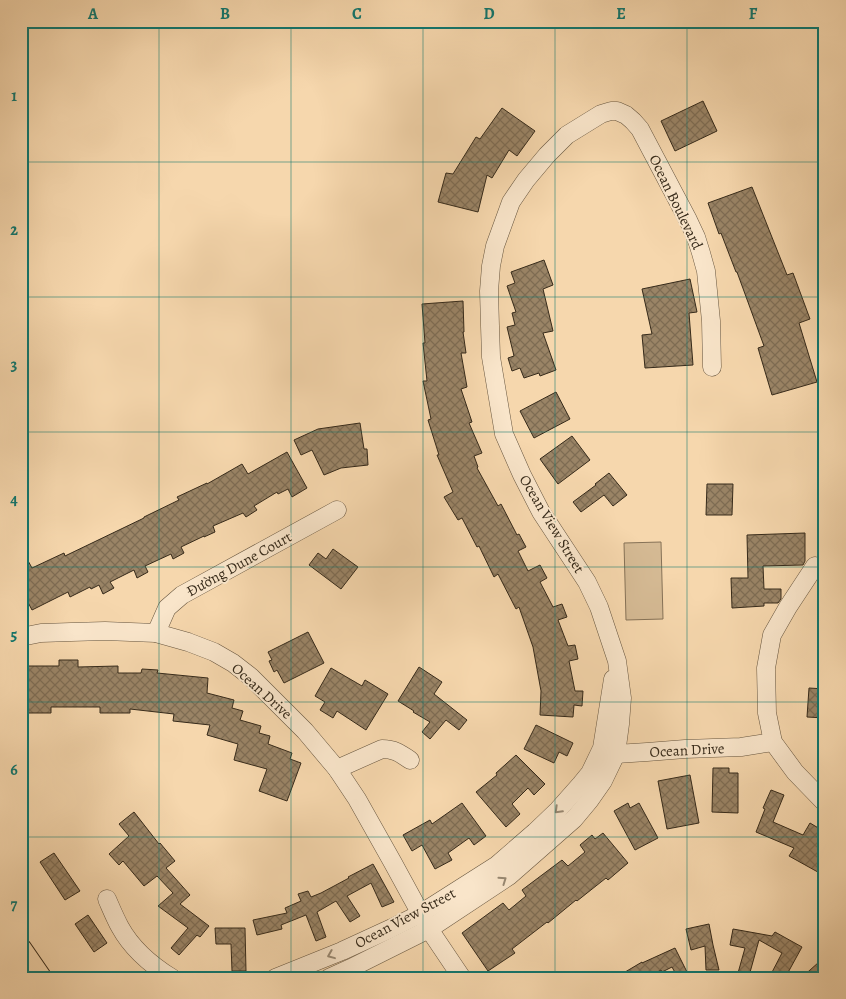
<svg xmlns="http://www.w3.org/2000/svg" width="846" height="999" font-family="Alegreya,serif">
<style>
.pitch{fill:#d5ba94;stroke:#867257}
.building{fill:url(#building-cross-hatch);stroke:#362a1a}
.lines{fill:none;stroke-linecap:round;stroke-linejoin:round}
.minor-casing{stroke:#66553f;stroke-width:19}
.major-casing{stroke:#362a1a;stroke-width:23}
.minor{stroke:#f9e5ca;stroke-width:18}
.major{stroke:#f6d7ad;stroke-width:21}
.oneway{stroke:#988872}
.grid{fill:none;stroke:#0f766e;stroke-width:1;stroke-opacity:0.55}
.labels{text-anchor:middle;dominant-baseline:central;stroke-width:4;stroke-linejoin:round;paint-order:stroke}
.street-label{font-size:15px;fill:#362a1a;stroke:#f9e5ca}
.neatline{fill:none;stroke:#0f766e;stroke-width:2}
.grid-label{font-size:16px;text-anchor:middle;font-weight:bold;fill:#0f766e}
</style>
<defs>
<pattern id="building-cross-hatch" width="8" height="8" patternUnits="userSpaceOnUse" patternTransform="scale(1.25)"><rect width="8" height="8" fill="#9a8466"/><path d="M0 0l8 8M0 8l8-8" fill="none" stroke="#7e6c53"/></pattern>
</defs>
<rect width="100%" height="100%" fill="#f6d7ad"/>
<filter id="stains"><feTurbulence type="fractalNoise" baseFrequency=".004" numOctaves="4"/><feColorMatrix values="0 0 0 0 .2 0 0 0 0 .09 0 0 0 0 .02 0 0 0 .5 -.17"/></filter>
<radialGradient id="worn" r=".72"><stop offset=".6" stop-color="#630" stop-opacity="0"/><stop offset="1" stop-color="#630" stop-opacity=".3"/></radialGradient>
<path class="pitch" d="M661,542L663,619L626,620L624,543Z"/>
<g class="building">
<path d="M703,101L717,131L675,151L661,121Z"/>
<path d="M502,108L535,131L517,156L509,150L492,178L487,175L478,212L438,202L446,173L453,174L476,137L480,139Z"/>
<path d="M752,187L787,275L793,273L810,319L799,323L817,382L772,395L758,348L764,346L737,272H736L721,233L719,234L708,203Z"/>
<path d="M544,260L553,285L543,289L553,331L543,333L556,370L540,376L539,373L524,378L520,368L512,371L508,358L514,356L507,327L515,325L512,313L516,312L507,286L515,283L511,272Z"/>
<path d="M690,279L697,312L689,313L693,365L645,368L642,335L652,334L642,289Z"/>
<path d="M463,301L464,332H463L466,353H461L467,387L461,389L472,422L469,423L482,453L474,456L478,467L477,468L498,506L501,504L517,535L519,534L526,547L518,551L528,571L540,565L547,578L540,582L553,607L562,604L567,617L558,620L568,646L575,645L578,659L569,661L575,691H583L582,706L574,705L573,717L540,715L541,691L533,647L519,607L516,609L498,574L494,577L479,546L477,547L462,518L458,520L444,497L453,492L437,455H439L428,420L431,419L423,381H427L423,343H425L422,304Z"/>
<path d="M556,392L570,419L534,438L520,411Z"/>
<path d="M360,423L364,449H367L368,465L341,468L324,475L312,450L301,455L294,440L318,429Z"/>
<path d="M572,436L590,460L558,484L540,459Z"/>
<path d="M287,452L307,488L292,497L288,489L278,494L277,492L254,506L257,510L246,517L243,513L213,526L215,532L204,537V536L181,547L184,553L173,559L171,554L145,566L148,572L137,578L134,570L110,582L114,588L103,594L99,585L91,589L90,587L70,597L68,592L32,610L21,589V548L32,568L64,553L65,556L144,518V517L179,500L177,497L207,483V484L242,464L248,474Z"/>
<path d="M609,473L627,495L613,506L604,495L581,512L573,502L596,485L595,484Z"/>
<path d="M707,484H733L732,515H706Z"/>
<path d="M805,533V561L803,565L763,566L764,589H781V599L778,603H764V606L732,608L731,578H748L747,535Z"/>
<path d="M333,549L358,567L341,589L309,565L318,553L326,559Z"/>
<path d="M308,632L324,663L284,683L277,670L274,672L269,661L272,660L268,652Z"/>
<path d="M59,660H78V667L118,666V673H141L142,669L158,670L157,673L208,678L207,693L234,700L232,708L243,711L240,720L261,726L259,733L270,736L268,744L292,753L290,759L301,763L287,801L259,791L267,769L234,760L238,744L207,735L210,725L173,721L174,714L130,709V713H100V707H51V713H21V666H59Z"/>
<path d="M419,667L442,682L434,694L467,720L459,730L446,720L430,739L422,732L430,722L413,712L414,711L398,701Z"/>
<path d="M331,668L362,686L365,680L388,694L366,730L337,711L333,718L320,710L325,702L315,696Z"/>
<path d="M809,688L825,689V718L807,717Z"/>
<path d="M536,725L573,743L567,756L559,752L554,763L524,749Z"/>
<path d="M516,755L545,784L534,795L528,788L512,804L520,814L506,827L476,792L497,775L496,773Z"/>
<path d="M713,768H729V773H738V813L712,812Z"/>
<path d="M690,775L699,823L667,829L658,781Z"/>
<path d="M771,790L784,795L773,822L803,835L810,823L825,832V876L789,856L794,848L756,832L765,809L763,808Z"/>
<path d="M462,803L486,836L474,845L469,838L448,853L452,860L435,869L422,845L412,851L403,835L430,820L432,824Z"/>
<path d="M628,803L630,808L639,803L658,838L635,850L614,811Z"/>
<path d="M134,812L159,844L160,843L175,861L166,868L190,895L180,904L209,926L200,937L197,935L179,955L171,948L188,928L158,906L173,893L157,876L144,886L123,861L119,865L109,854L129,836L119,824Z"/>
<path d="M603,833L628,863L608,880L606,878L577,901L576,900L548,923L547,922L512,949L515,953L488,971L462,933L503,903L509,910L526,896L522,890L562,860L568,866L585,852L580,845L592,835L595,839Z"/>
<path d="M54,853L80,891L65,900L40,862Z"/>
<path d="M373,864L394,902L382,907L371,883L347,896L360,916L350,922L336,901L317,912L326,937L316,941L306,915L281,925L282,929L257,935L253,920L287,913L285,908L301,901L298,894L308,891L311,897L321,893L349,878L348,877Z"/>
<path d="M88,915L107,943L94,952L75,924Z"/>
<path d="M709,924L713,945L719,970H706L705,946L691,950L686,929Z"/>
<path d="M215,928H245L246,971H232L231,944H216Z"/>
<path d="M733,929L772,936L775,932L802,947L785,978H769L782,953L759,940L749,976L738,973L745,948L730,945Z"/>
<path d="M675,948L690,978H678L672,967L662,972L661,970L647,978H615L642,962V963Z"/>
<path d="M819,962L825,968V978H801Z"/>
</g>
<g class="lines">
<defs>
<g id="minor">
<path d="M815,566L788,607L772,635L766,668L767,713L773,742L795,772L825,803"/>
<path d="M156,633L167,608L182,595L337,510"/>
<path d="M21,637L41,633L71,632L105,631L156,633L188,642L214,652L233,663L251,677L305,731L337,769L357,799L393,863L429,929L462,978"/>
<path d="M607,750L616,754L647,752L685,749L741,747L773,742"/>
<path d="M337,769L382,749C394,749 400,753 410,760"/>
<path d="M107,899C111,908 115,918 120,927C132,949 151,965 172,978"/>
<path d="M275,978L342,951L392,928L420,914L497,865L535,832L558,810L581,784L590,773L602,748L613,679"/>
<path d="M329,978L351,968L429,929L509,876L574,819L589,801L603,781L616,754L620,724L622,698L617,661L599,607L587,582L541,512L522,475L504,434L491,357L490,326L489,291L491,266L495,246L511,202L526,180L547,155L567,135L601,114L611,111H617L626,115L633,121L640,129L688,220L696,237L701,253L706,271L711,321L712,367"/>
</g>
<path id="major" d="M21,949L41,978"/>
</defs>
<use href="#minor" class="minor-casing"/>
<use href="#major" class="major-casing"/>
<use href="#minor" class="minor"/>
<use href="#major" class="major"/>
</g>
<defs><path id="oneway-chevron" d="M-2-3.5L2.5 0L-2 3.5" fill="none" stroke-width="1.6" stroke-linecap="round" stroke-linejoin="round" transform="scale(1.25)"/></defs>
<g class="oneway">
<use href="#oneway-chevron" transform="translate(558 810) rotate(135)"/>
<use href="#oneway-chevron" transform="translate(503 880) rotate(-35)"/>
<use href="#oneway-chevron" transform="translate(331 955) rotate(158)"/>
</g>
<path class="grid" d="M159,21V978M291,21V978M423,21V978M555,21V978M687,21V978M21,162H825M21,297H825M21,432H825M21,567H825M21,702H825M21,837H825"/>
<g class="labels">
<g class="street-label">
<text transform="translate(676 202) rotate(64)">Ocean Boulevard</text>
<text transform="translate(552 524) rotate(59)">Ocean View Street</text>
<text transform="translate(239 564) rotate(-29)">Đường Dune Court</text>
<text transform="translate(262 691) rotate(42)">Ocean Drive</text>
<text transform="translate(687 750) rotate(-3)">Ocean Drive</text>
<text transform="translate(405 918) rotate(-28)">Ocean View Street</text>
</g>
</g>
<rect width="846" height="999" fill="none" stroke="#f6d7ad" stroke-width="55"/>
<rect x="28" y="28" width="790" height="944" class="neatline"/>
<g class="grid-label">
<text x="93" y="19">A</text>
<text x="225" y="19">B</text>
<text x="357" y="19">C</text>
<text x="489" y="19">D</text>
<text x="621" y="19">E</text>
<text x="753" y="19">F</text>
<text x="14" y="101">1</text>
<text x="14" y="235">2</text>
<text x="14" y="370">3</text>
<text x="14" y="505">4</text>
<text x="14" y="640">5</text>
<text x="14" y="775">6</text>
<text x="14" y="910">7</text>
</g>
<rect width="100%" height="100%" filter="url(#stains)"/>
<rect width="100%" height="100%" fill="url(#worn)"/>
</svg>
